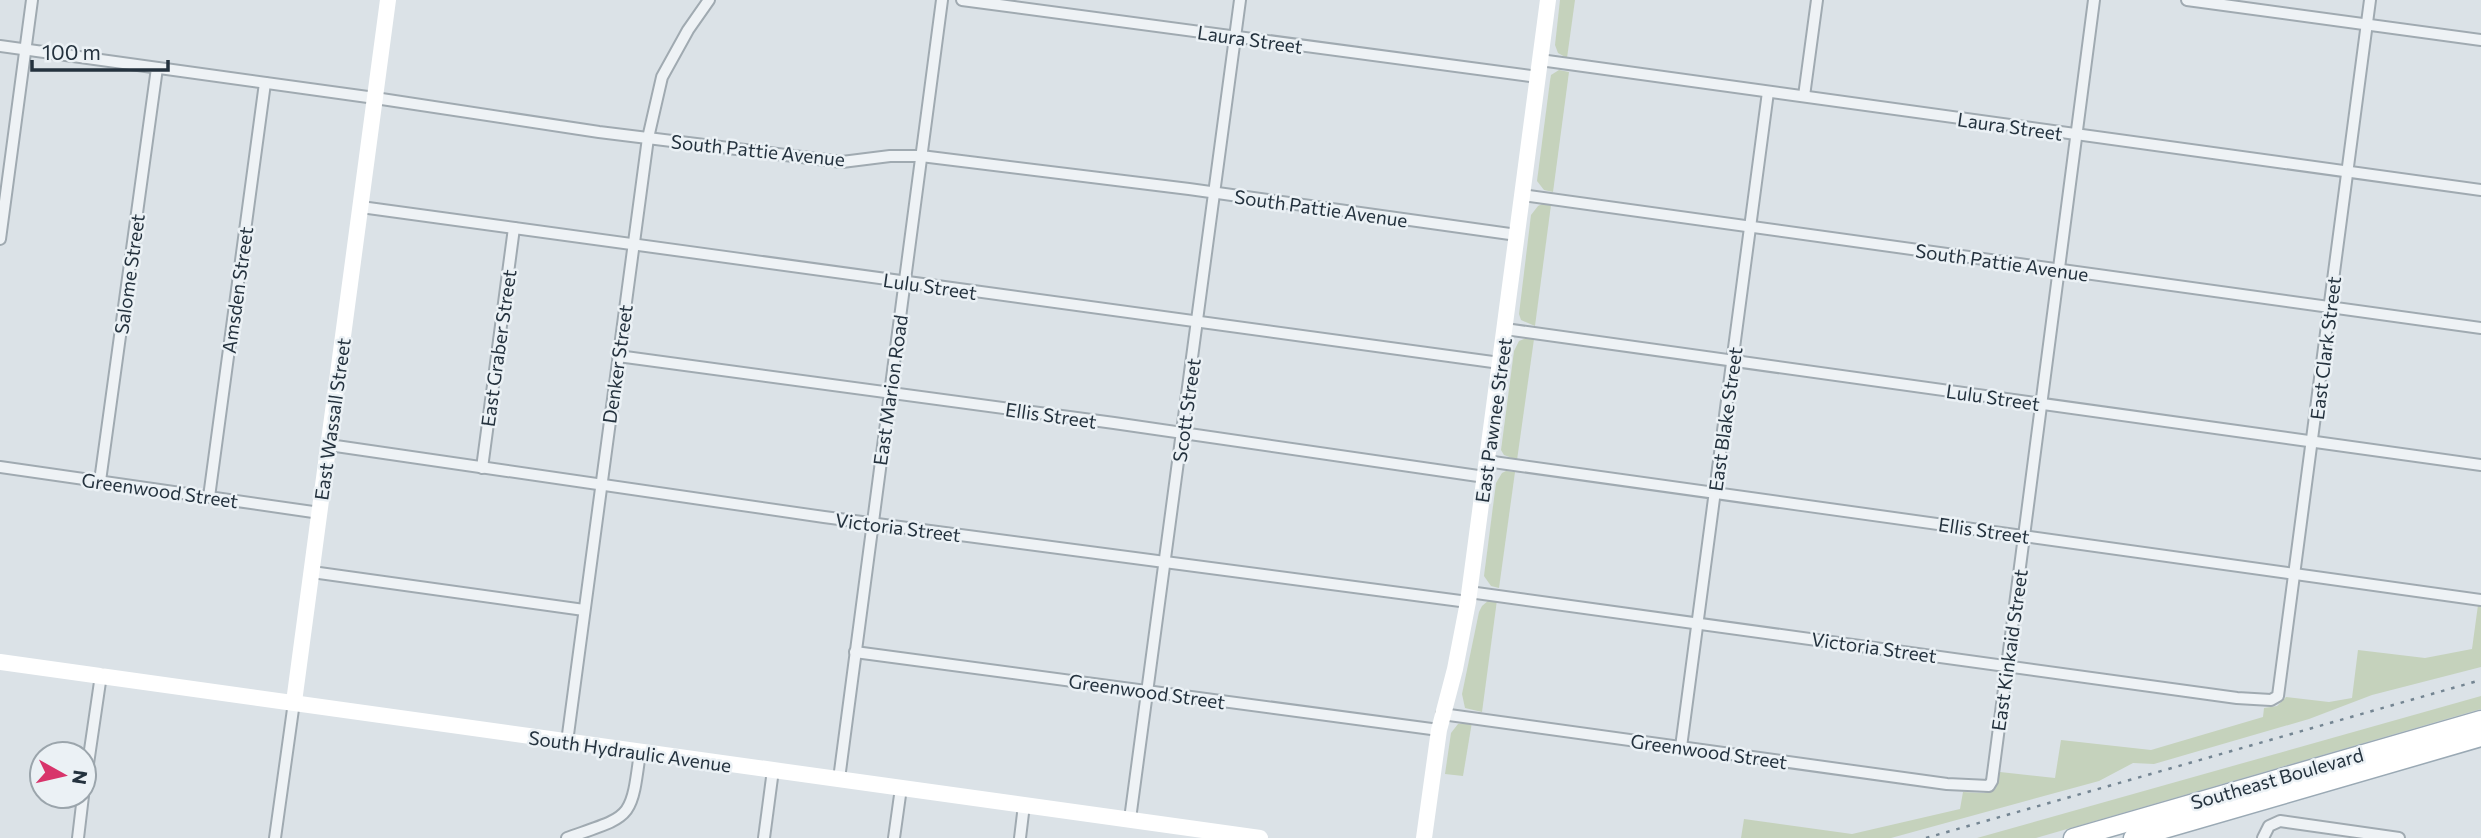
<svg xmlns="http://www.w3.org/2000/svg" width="2481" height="838" font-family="Commissioner,sans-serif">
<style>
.green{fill:#c5d2bc}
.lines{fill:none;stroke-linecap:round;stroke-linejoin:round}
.street-casing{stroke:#a0aab1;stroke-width:14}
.primary-casing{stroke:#9aa9b4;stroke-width:21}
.street{stroke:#eef2f5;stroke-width:10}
.secondary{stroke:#fff;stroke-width:16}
.primary{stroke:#fff;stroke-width:18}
.rail{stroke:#748592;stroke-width:2.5;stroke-dasharray:3.5 7;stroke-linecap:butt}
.labels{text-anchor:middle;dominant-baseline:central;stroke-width:5;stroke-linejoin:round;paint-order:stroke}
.street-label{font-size:19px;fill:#24323e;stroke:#ebf1f5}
</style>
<rect width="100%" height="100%" fill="#dbe2e7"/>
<g class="green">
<path d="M1560,0H1575L1567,58L1558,53L1555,45Z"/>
<path d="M1559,70L1569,72L1553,192L1544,190L1537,181L1550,81L1551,75Z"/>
<path d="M1542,204L1551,205L1535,326L1521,320L1519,314L1531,215L1538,206Z"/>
<path d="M1524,339H1534L1517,460L1504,455L1501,450L1514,351L1519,341Z"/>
<path d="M1506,471L1515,472L1499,588L1491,586L1484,576L1496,483L1502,473Z"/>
<path d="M1489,600H1497L1482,712L1465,708L1462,694L1479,612L1482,606Z"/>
<path d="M2478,605L2481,606V667L2372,695L2309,719L2154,764L2133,763L2099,781L1891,838H1741L1744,819L1852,834L1960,809L1963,792L1984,793L1991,790L2000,772L2055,778L2061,740L2151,750L2263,717L2264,708L2277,706L2286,697L2329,702L2352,698L2358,650L2425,658L2472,649Z"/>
<path d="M2481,696V709L2036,838H1977Z"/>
<path d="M1472,722L1463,776L1445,774L1451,733L1458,724Z"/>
</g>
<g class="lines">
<defs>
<g id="street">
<path d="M962,0L1538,77"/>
<path d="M2187,0L2481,40"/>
<path d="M0,46L375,98L599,132L842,162L890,156H921L1189,189L1517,235"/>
<path d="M1540,60L2481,190"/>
<path d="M1804,96L1817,0"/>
<path d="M1522,195L2481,328"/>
<path d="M361,207L1500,363"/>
<path d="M0,239L32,0"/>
<path d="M1505,329L2481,465"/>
<path d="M618,356L1114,423L1485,477"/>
<path d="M329,445L824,517L1468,602"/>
<path d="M1486,461L2481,600"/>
<path d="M0,467L320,513"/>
<path d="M482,468L514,228"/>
<path d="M100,481L157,68"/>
<path d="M209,497L265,83"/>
<path d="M312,572L584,610"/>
<path d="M1469,592L2237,698L2271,700L2278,696L2370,0"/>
<path d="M855,652L1439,730"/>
<path d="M1442,714L1947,784L1989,786L1992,781L2094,0"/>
<path d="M567,742L648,138L662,77L688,30L709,0"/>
<path d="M1681,747L1768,92"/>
<path d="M839,779L942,0"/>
<path d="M84,791L101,675"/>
<path d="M1130,819L1240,0"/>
<path d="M78,838L83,796"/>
<path d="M275,838L294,702"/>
<path d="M567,838C632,815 631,821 640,752"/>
<path d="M764,838L773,770"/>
<path d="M894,838L901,788"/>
<path d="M1020,838L1024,805"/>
<path d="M2263,838L2269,826L2280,821L2399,838"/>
</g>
<g id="primary">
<path d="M2073,838L2481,720"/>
<path d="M2133,838L2481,737"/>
</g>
</defs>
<use href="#street" class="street-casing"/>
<use href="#primary" class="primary-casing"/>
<use href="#street" class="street"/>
<g class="secondary">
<path d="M0,662L1260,838"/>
<path d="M294,702L388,0"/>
<path d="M1424,838L1439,730L1455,669L1468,602L1548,0"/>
</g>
<use href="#primary" class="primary"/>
<path class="rail" d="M1926,838L2481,680"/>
</g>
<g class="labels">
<g class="street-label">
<text transform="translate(1250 39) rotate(8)">Laura Street</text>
<text transform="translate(2010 126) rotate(8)">Laura Street</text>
<text transform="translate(758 150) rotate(6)">South Pattie Avenue</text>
<text transform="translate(1321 208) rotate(8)">South Pattie Avenue</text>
<text transform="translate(2002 262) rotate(8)">South Pattie Avenue</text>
<text transform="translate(129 274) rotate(-82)">Salome Street</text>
<text transform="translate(930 286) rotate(8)">Lulu Street</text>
<text transform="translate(237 290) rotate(-82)">Amsden Street</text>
<text transform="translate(498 348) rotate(-82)">East Graber Street</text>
<text transform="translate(2325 348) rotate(-83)">East Clark Street</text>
<text transform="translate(617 364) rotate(-82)">Denker Street</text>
<text transform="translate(890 390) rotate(-82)">East Marion Road</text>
<text transform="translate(1993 397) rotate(8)">Lulu Street</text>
<text transform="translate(1186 410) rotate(-82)">Scott Street</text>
<text transform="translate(1051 415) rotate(8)">Ellis Street</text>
<text transform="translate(332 419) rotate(-82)">East Wassall Street</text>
<text transform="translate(1725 419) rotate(-82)">East Blake Street</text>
<text transform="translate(1493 420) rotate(-82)">East Pawnee Street</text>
<text transform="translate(160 490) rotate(8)">Greenwood Street</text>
<text transform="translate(898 527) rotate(7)">Victoria Street</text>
<text transform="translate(1984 530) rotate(8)">Ellis Street</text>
<text transform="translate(1874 647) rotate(8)">Victoria Street</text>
<text transform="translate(2009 650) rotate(-82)">East Kinkaid Street</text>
<text transform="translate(1147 691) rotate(8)">Greenwood Street</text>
<text transform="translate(630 751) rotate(8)">South Hydraulic Avenue</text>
<text transform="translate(1709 751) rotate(8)">Greenwood Street</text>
<text transform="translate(2277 778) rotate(-16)">Southeast Boulevard</text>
</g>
</g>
<g transform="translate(63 775) rotate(98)"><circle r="33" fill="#ebf1f5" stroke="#9ba5ac" stroke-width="2"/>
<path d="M0-5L12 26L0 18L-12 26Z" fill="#d8346b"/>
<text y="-10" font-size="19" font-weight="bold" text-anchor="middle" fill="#24323e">N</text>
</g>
<path d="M32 60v10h136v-10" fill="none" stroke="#24323e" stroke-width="3.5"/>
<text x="42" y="60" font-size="21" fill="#24323e" stroke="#ebf1f5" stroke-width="5" paint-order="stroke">100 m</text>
</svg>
